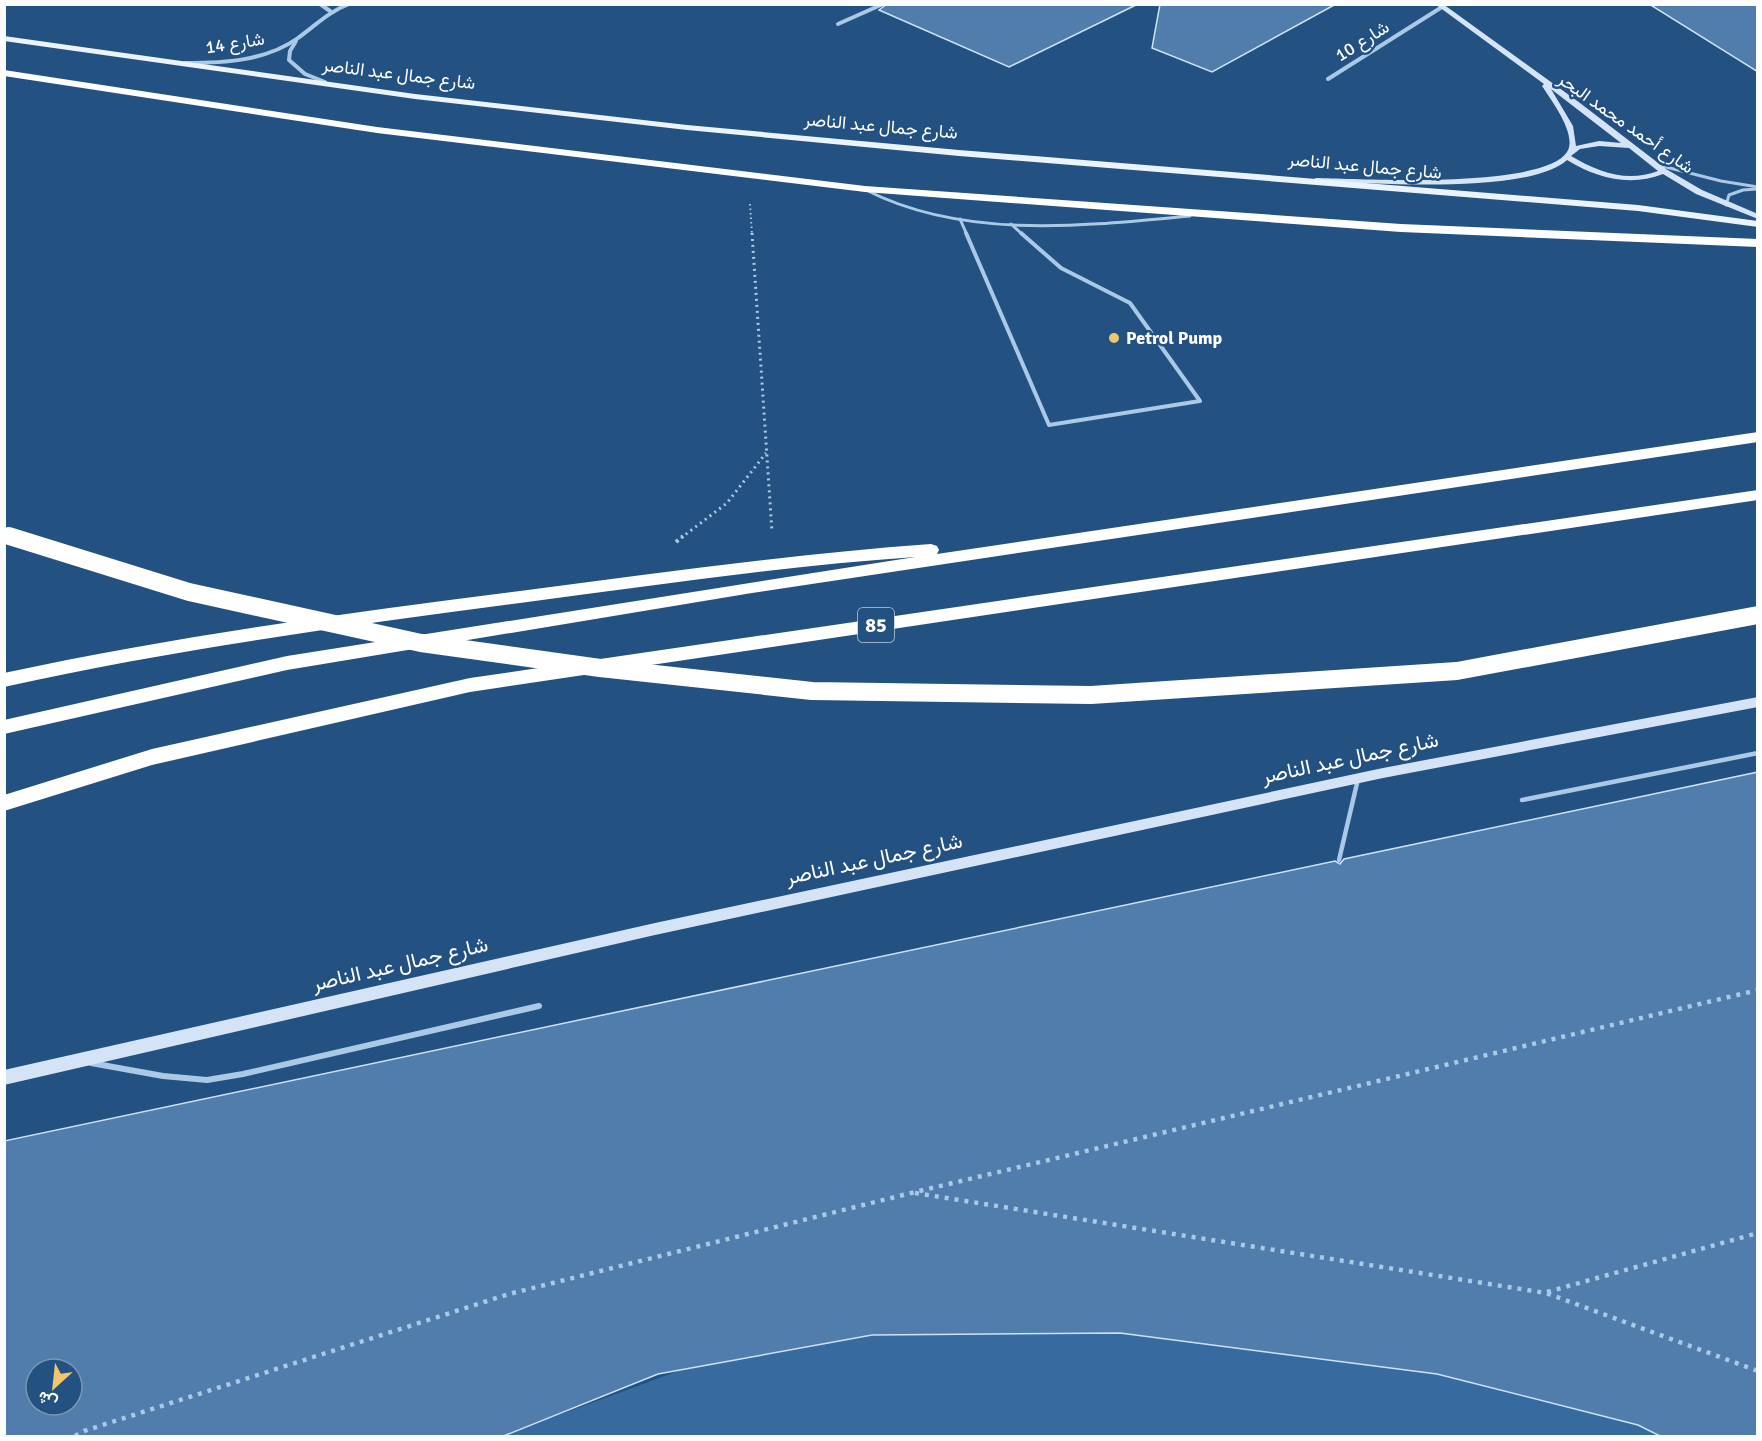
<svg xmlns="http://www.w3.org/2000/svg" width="1762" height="1441" font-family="Signika,Vazirmatn,sans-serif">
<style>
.green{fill:#376b9f}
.building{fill:#507dac;stroke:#cde2f6;stroke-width:1.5;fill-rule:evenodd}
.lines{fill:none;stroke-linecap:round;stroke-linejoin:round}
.path-far3{stroke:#a9c9e7;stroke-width:2;stroke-dasharray:1.5 3;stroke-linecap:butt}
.path-far2{stroke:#a9c9e7;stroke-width:3;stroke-dasharray:2 4;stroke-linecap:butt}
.path-far1{stroke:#a9c9e7;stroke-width:4;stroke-dasharray:3 4.5;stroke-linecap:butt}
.path{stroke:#a9c9e7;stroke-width:4.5;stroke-dasharray:4 6;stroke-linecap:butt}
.lane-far3{stroke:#a9c9e7;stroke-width:3}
.lane-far2{stroke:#a9c9e7;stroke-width:4}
.lane-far1{stroke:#a9c9e7;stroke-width:4.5}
.lane{stroke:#a9c9e7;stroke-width:6}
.street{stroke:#a9c9e7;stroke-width:4}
.secondary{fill:#d4e4f6;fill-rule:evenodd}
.primary{fill:#ebf3fd;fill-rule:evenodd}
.highway{fill:#fff;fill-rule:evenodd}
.highway-bridge-far1{stroke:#fff;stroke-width:14}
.highway-bridge{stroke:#fff;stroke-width:18}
.poi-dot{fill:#f3c56c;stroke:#235181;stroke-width:2}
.labels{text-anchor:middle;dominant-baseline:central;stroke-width:5;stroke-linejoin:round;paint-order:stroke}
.far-street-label{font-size:18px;fill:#fff;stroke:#235181}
.far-poi-label{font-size:18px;font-weight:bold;fill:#fff;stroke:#235181;text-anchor:start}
.shield{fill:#235181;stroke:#bdcbd9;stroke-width:1.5}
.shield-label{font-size:20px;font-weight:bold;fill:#fff}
.street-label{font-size:21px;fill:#fff;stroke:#235181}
</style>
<rect width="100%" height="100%" fill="#235181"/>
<path class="green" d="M1120,1333L1437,1374L1638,1425L1662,1436H502L681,1370L872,1335Z"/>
<g class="building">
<path d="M887,4H1138L1009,67L879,10Z"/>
<path d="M1160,4H1336L1212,72L1152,48Z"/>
<path d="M1649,4H1758V72Z"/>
<path d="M1758,772V1437H1662L1638,1425L1437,1374L1120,1333L872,1335L658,1374L501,1437H4V1141L1335,861L1340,864L1344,859ZM36,1369H72V1405H36Z"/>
</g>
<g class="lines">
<path class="path-far3" d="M750,204L752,235"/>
<g class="path-far2">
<path d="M752,233L772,532"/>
<path d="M681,538L727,503L766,453"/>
</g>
<path class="path-far1" d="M676,542L683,536"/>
<g class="path">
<path d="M915,1193L1546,1293L1758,1371"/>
<path d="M1547,1292L1758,1233"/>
<path d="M75,1436L84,1431L509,1294L911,1193L1758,990"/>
</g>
<g class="lane-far3">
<path d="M1658,165L1721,181L1758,187"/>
<path d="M866,190C964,240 1084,226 1190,216"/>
<path d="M1726,205L1729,195L1743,190L1757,189"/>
<path d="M960,219L967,235"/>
<path d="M1011,224L1023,235"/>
</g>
<path class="lane-far2" d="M966,233L1049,425L1200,401L1130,303L1061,268L1021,233"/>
<g class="lane-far1">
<path d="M1522,800L1758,753"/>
<path d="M1339,860L1358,779"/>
</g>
<path class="lane" d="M91,1063L163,1076L207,1080L243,1074L539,1006"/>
<g class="street">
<path d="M320,4L330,11"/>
<path d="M838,24L883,4"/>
<path d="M296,41L290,51L289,60L305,74L325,82"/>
<path d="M185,63C224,63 266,61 298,38C316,25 328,12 349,4"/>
<path d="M1328,79L1442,7"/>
</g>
<g class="secondary">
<path d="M1435,4H1443L1580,103L1666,169L1702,190L1758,214V219L1696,194L1663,174C1630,187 1596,178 1567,160C1535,190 1409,185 1364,183C1347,183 1330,184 1313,182L1312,180L1316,178C1361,179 1543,189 1567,152C1578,135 1551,100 1542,86L1544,84ZM1551,89L1621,143L1599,141L1576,146L1573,126ZM1599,146L1629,148L1658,171C1627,183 1598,172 1571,156L1580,149Z"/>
<path d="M1758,697V707L1383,778L655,935L4,1085V1070L655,923L1383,768Z"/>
</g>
<path class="primary" d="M4,36L415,94L687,125L959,150L1638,205L1758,221V227L1638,211L959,156L687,130L415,99L4,41Z"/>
<g class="highway">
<path d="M4,70L377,127L865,186L1401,224L1758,239V247L1401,232L865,192L377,133L4,76Z"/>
<path d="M1758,432V442L752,593L287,670L4,734V720L287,656L915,557C783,566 652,586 520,603C347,626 175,649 4,687V673C175,636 347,613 520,591C657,573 793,554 931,544L937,546L939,550L937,554Z"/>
<path d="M1758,490V500L470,692L152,765L4,811V795L152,749L470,678Z"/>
</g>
<path class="highway-bridge-far1" d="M4,535L13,538"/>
<path class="highway-bridge" d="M9,536L189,592L421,643L600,668L812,691L1091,695L1457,671L1758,615"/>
</g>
<circle class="poi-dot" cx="1114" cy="338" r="6"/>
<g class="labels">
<g class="far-street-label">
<text transform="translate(1362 41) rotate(-32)">شارع 10</text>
<text transform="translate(235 43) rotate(-9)">شارع 14</text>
<text transform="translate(399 74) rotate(7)">شارع جمال عبد الناصر</text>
<text transform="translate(1626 123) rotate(35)">شارع أحمد محمد البحر</text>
<text transform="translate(881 126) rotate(5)">شارع جمال عبد الناصر</text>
<text transform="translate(1365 166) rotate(5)">شارع جمال عبد الناصر</text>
</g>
<g class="far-poi-label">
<text x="1126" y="338">Petrol Pump</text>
</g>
<rect class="shield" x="858" y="608" width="36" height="34" rx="4.5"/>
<g class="shield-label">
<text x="876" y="625">85</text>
</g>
<g class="street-label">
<text transform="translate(1350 758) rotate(-12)">شارع جمال عبد الناصر</text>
<text transform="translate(874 859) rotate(-12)">شارع جمال عبد الناصر</text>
<text transform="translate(400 964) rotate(-13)">شارع جمال عبد الناصر</text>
</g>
</g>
<rect width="1762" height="1441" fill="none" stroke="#ffffff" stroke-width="12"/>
<g transform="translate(54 1387) rotate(207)"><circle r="28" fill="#235181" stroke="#7b97b3" stroke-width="1.5"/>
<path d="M0-4.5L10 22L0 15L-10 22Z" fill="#f3c56c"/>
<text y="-9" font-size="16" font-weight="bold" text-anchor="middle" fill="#ffffff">ش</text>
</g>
</svg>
